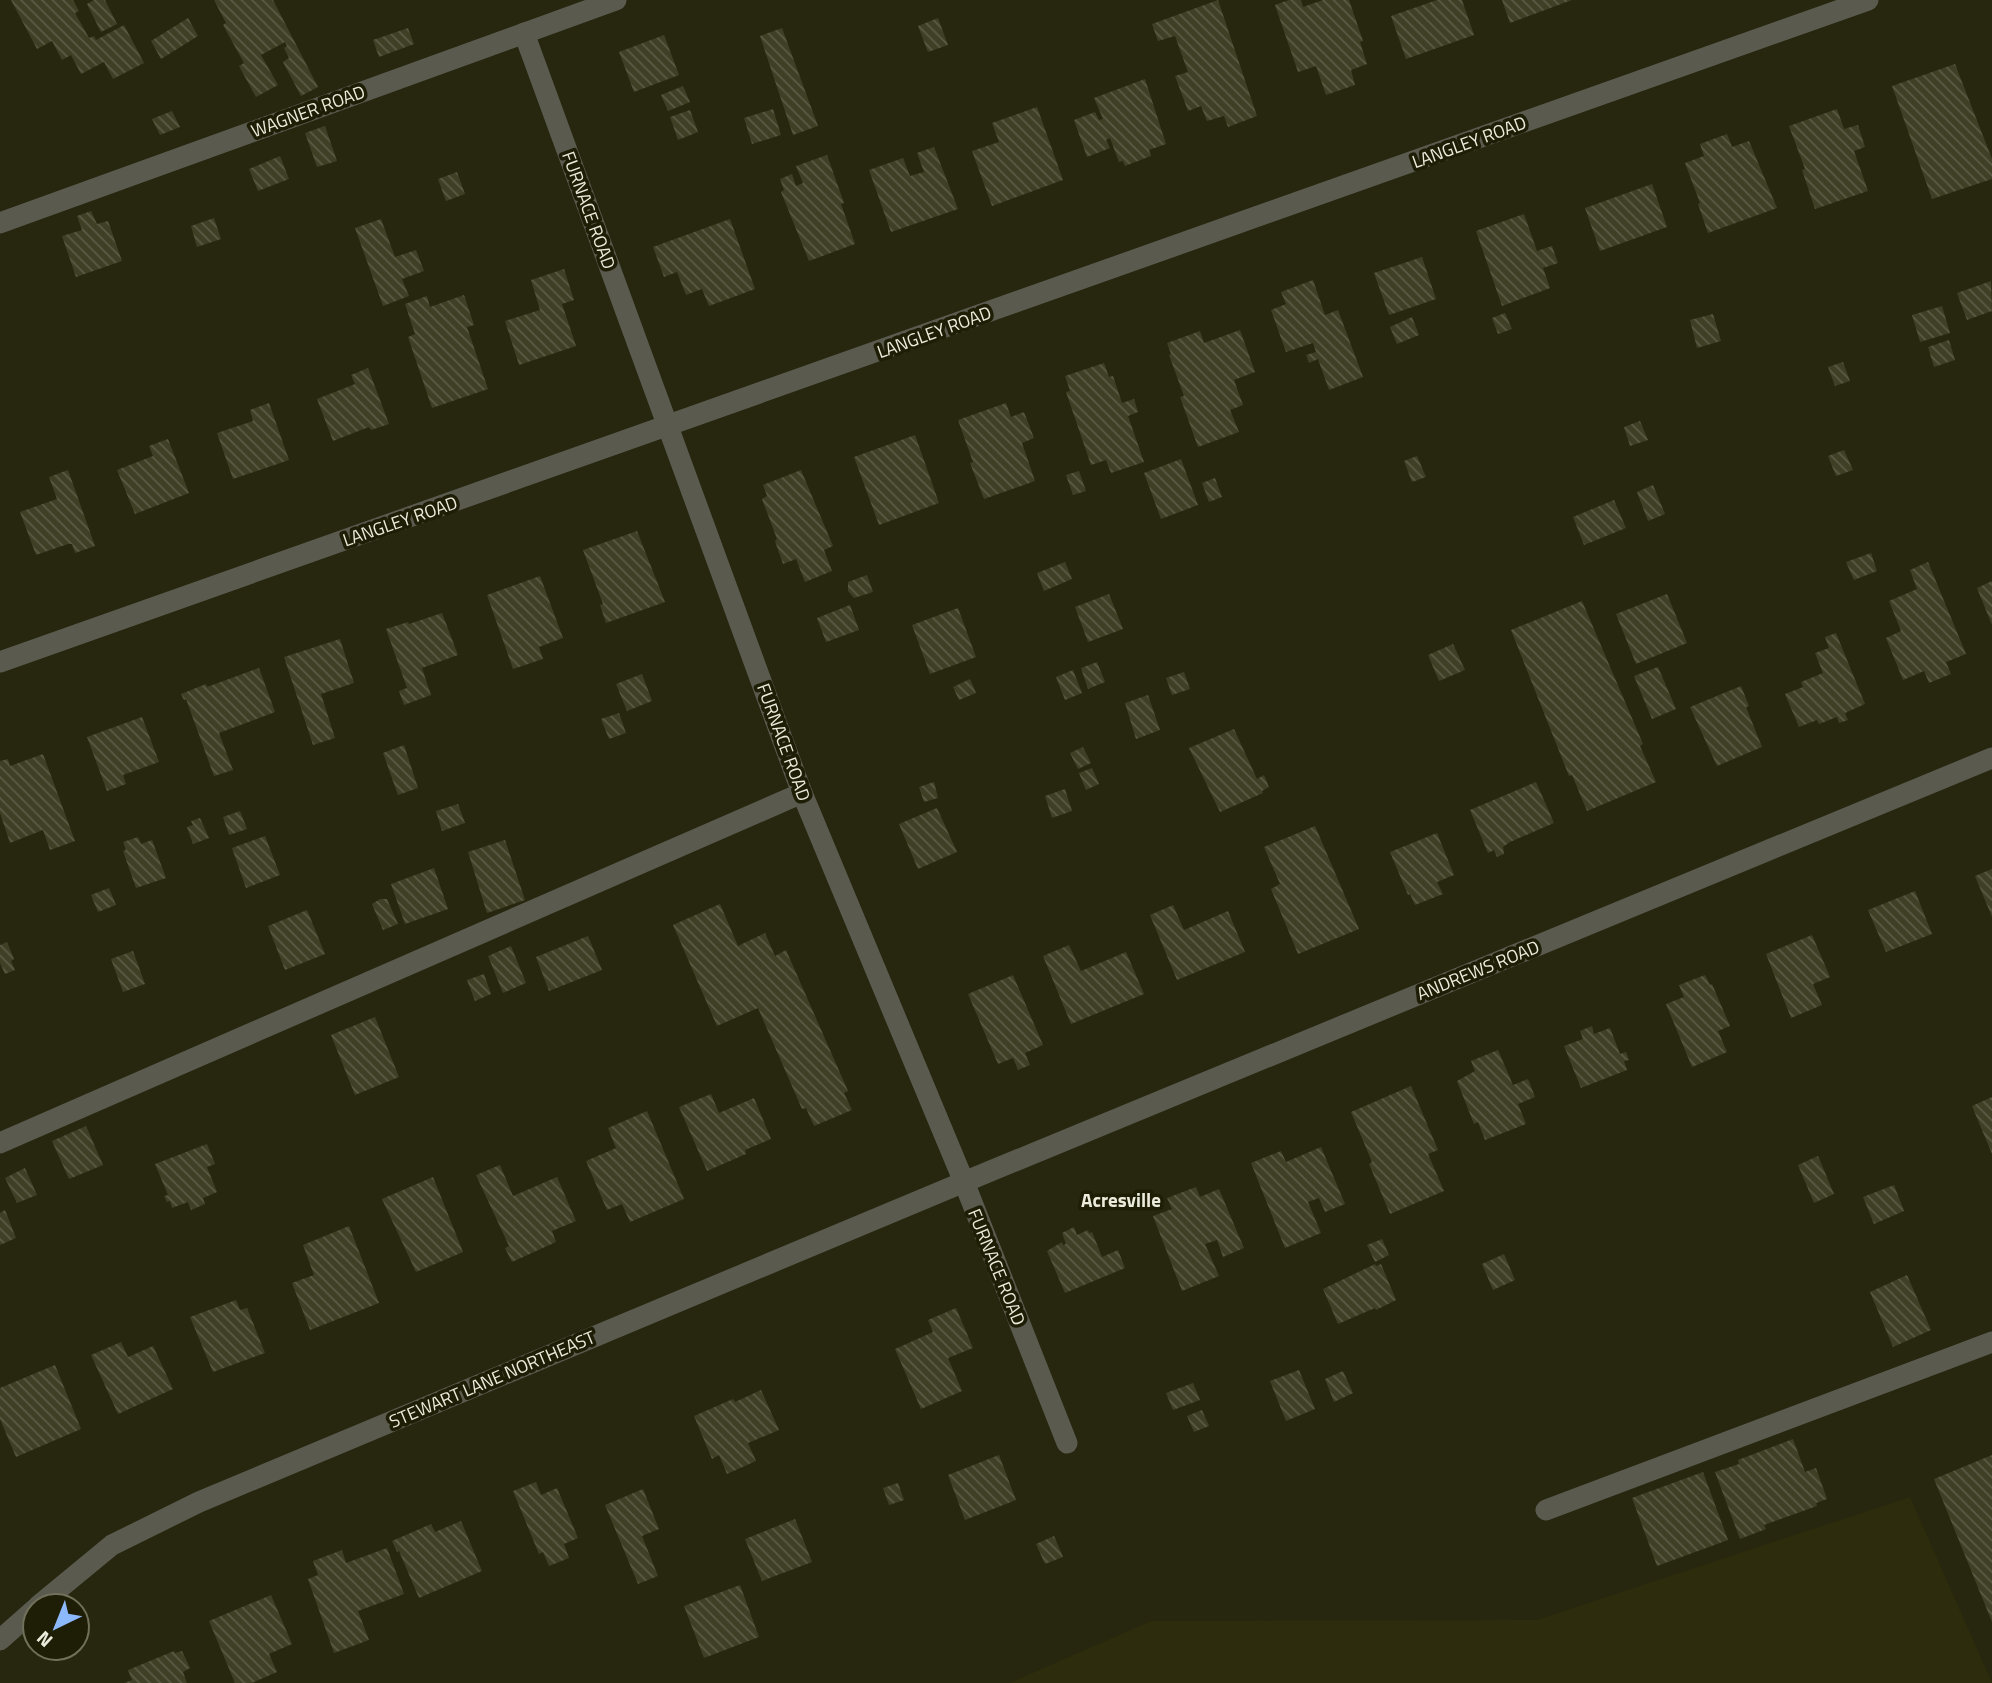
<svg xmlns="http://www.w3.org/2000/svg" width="1992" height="1683" font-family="'Titillium Web',sans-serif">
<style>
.built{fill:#2d2c0c}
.building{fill:url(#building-back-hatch)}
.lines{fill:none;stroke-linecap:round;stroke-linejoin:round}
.minor{stroke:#5a5a4f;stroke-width:21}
.labels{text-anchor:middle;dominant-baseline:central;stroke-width:7;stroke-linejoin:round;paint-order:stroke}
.street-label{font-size:18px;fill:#ececdd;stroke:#1e1d05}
.neighbourhood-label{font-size:19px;font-weight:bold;fill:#ececdd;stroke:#1e1d05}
</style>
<defs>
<pattern id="building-back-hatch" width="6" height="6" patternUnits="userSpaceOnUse" patternTransform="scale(1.75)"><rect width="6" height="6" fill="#3f3f26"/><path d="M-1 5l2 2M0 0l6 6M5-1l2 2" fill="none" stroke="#5b5b45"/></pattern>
</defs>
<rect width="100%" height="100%" fill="#27270f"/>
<path class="built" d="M1910,1497L1992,1683H1010L1151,1621L1537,1620Z"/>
<g class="building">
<path d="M11,0H73L79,11L75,13L89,38L94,36L96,40L124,25L144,63L113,79L104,62L81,74L71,55L62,60L52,41L37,49Z"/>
<path d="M94,0H105L117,24L101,32L87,4Z"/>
<path d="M214,0H273L318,87L301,96L283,62L289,58L284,48L287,46L285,42L261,55L278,85L256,97L239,66L244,63L223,25L226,23Z"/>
<path d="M1218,0L1257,116L1228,127L1224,116L1207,121L1201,106L1188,111L1175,76L1188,72L1175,36L1158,41L1152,24Z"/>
<path d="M1289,0H1301L1303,7L1323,0H1349L1363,41L1360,42L1367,64L1351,70L1355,85L1326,95L1316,66L1298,72L1275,5Z"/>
<path d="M1437,0H1462L1474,35L1406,59L1391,16Z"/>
<path d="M1502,0H1572L1510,23Z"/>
<path d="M188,18L198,36L161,59L151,41Z"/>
<path d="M938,18L948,45L928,52L918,26Z"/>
<path d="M408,28L414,44L379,57L373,40Z"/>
<path d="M782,28L818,126L793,135L760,36Z"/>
<path d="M664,35L679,75L634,92L619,52Z"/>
<path d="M1955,64L1992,159V179L1932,199L1892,86Z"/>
<path d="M1145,79L1166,144L1149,150L1151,156L1125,166L1123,161L1119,162L1110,138L1106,140L1110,148L1087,157L1074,120L1095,112L1099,120L1103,119L1094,98Z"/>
<path d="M683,86L690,102L668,111L661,95Z"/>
<path d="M1037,107L1063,180L992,206L972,151L999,142L992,123Z"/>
<path d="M773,109L781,135L752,144L744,118Z"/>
<path d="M1837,109L1844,129L1858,125L1865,147L1854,151L1868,191L1815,209L1802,170L1805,169L1789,126Z"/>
<path d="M690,110L698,132L678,140L670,117Z"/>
<path d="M172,111L180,127L160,135L152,119Z"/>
<path d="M325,126L337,161L317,167L305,133Z"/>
<path d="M1727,134L1732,147L1749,141L1777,208L1708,233L1698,204L1700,203L1685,163L1704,156L1700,144Z"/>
<path d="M934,147L958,209L891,232L869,170L903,158L910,176L924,172L917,153Z"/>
<path d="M827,155L844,203L841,204L855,244L809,261L781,192L784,190L780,179L792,174L796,186L803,183L796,166Z"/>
<path d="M280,156L289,179L258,191L249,169Z"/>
<path d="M457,172L465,194L446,201L438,179Z"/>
<path d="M1652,184L1667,227L1600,251L1585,208Z"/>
<path d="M91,211L97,224L108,221L122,261L76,277L62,236L82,230L77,216Z"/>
<path d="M1524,214L1537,251L1552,246L1558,263L1543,268L1550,288L1502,306L1476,231Z"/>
<path d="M214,218L221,239L197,247L191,226Z"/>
<path d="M381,219L395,257L416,250L424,271L402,279L409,296L383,306L355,228Z"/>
<path d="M730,219L755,289L709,306L702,289L686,295L677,272L664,277L653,247Z"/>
<path d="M1422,257L1436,299L1389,315L1374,273Z"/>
<path d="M564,269L574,300L562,304L576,346L519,365L505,321L540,310L531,280Z"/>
<path d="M1313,280L1325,315L1338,310L1363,377L1329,390L1318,359L1309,363L1306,355L1316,352L1313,343L1286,352L1271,310L1286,304L1281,292Z"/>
<path d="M1991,281L1992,311L1967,320L1957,293Z"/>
<path d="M464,295L474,325L467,327L488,389L432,408L408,337L415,334L405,304L427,296L430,307Z"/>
<path d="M1942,306L1950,333L1920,342L1912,315Z"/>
<path d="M1505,313L1512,329L1498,334L1492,318Z"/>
<path d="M1713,314L1721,341L1697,348L1690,320Z"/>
<path d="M1412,317L1419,335L1397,344L1390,327Z"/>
<path d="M1240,330L1255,372L1234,380L1243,405L1230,410L1239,432L1198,447L1180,397L1184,396L1169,355L1171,354L1167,343L1200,331L1204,343Z"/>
<path d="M1949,340L1955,360L1934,367L1928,347Z"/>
<path d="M1843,362L1850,381L1835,386L1828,367Z"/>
<path d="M1104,363L1109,377L1113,376L1122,403L1134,399L1138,412L1128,416L1144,462L1111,473L1106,460L1091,465L1066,392L1070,391L1065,376Z"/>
<path d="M368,368L389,424L371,430L369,427L333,441L317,399L355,384L351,375Z"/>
<path d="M269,403L289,460L233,479L217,433L253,421L250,410Z"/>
<path d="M1006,403L1011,417L1024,412L1034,438L1022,443L1035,481L984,499L970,463L973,462L958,420Z"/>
<path d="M1640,421L1648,440L1630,446L1624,427Z"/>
<path d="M915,435L939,503L879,525L854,457Z"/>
<path d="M168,439L189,493L135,514L117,470L153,456L149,446Z"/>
<path d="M1844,450L1853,470L1836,476L1828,456Z"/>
<path d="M1417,456L1426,477L1412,482L1404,461Z"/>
<path d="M1181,459L1198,505L1161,519L1144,473Z"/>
<path d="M68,470L95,546L75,553L72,544H68L36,555L20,512L57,499L49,477Z"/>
<path d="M801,470L833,546L824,550L832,571L805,582L796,559L783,564L775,541L777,539L762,499L767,496L763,485Z"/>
<path d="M1079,471L1086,491L1073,495L1066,475Z"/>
<path d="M1215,478L1222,497L1209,502L1202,483Z"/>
<path d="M1653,485L1665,514L1648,521L1637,492Z"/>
<path d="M1614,500L1626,528L1584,545L1573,517Z"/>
<path d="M637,531L665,602L606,623L600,605L603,604L583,550Z"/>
<path d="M1871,553L1877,571L1854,580L1846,562Z"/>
<path d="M1065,562L1072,579L1044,591L1037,573Z"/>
<path d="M1928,562L1966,654L1946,662L1951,674L1929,683L1924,671L1903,680L1886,638L1901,631L1889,601L1917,589L1910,570Z"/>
<path d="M867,575L873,592L854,598L848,591V582Z"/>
<path d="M540,576L563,638L539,647L543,659L513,669L487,595Z"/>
<path d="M1992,581V625L1977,588Z"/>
<path d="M1109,594L1123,629L1088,642L1075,607Z"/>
<path d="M1667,594L1687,643L1636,664L1616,614Z"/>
<path d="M1582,601L1643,744L1640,746L1656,782L1587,811L1572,775L1569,776L1511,630Z"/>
<path d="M850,605L859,630L826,642L817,618Z"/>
<path d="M958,608L976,657L930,674L912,625Z"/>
<path d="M442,613L458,655L422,668L431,695L404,705L399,691L407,688L386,629L408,622L409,624Z"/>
<path d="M1836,633L1865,704L1845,713L1848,720L1839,723L1837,717L1819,724L1817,720L1799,727L1785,694L1803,687L1801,682L1823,673L1815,653L1829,648L1825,637Z"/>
<path d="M340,639L354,683L321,694L335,738L313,745L284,657Z"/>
<path d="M1453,644L1465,670L1439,681L1428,655Z"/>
<path d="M1097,662L1105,682L1088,689L1081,668Z"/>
<path d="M1658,667L1676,709L1652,719L1634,676Z"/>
<path d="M259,668L275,712L219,733L233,770L214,776L186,699L184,700L181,694L206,684L207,687Z"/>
<path d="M1073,670L1082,693L1065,700L1056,677Z"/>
<path d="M1184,672L1190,689L1172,695L1166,678Z"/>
<path d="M642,674L652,701L627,711L616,684Z"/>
<path d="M970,679L976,693L959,700L953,687Z"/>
<path d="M1741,686L1749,706L1746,707L1762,747L1717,766L1690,707Z"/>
<path d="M1148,695L1160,730L1136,739L1125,703Z"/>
<path d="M619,713L626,733L609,739L601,719Z"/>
<path d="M142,717L159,762L123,775L126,784L107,791L87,737Z"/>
<path d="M1234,729L1257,779L1264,775L1269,787L1262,791L1263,793L1220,812L1189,748Z"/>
<path d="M404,745L418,788L398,795L383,753Z"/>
<path d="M1083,747L1091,763L1078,769L1070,753Z"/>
<path d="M43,754L75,841L50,850L43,830L10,843L0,813V761L8,759L10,766Z"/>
<path d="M1092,768L1099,784L1086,790L1079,773Z"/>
<path d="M934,782L938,798L924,802L919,787Z"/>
<path d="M1536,782L1554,823L1510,842L1503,847L1504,854L1497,857L1494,850L1488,853L1470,810Z"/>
<path d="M1065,789L1072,811L1052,818L1045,796Z"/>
<path d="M458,804L465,823L442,831L436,811Z"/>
<path d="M937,808L957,852L918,869L899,824Z"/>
<path d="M240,811L247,829L229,835L223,817Z"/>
<path d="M200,818L209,838L193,844L187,827L193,825L191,821Z"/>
<path d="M1315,826L1359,929L1298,954L1271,889L1280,884L1264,847Z"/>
<path d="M1437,833L1454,875L1437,882L1443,894L1415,905L1410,894L1408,895L1390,852Z"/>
<path d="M265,836L280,875L246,888L232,848Z"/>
<path d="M138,837L141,844L152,840L166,878L136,888L123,851L126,850L123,842Z"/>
<path d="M505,840L525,900L487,913L468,852Z"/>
<path d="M434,868L448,909L405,924L391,884Z"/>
<path d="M1992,869V917L1975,876Z"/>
<path d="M109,888L116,905L98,912L91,895Z"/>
<path d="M1915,891L1932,934L1886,952L1868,910Z"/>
<path d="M380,899H387L398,924L383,930L372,904Z"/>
<path d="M720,904L738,946L765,933L775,956L786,950L848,1091L844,1093L852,1110L814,1126L806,1108L802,1109L758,1008L717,1026L673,925Z"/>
<path d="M1173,905L1184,930L1228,911L1245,952L1177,980L1150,915Z"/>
<path d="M307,910L325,954L285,970L268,926Z"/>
<path d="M1812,935L1830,977L1813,984L1822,1005L1791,1018L1766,954Z"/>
<path d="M588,936L602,970L549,991L536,957Z"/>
<path d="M7,942L14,959L11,961L15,970L5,974L0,963V945Z"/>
<path d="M1069,945L1081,971L1126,952L1144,994L1071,1024L1043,956Z"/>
<path d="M511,946L526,983L503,993L488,956Z"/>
<path d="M133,951L145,984L123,992L111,959Z"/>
<path d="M484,974L491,994L475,1001L467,980Z"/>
<path d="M1013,975L1043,1045L1025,1053L1030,1065L1018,1070L1013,1058L998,1064L968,994Z"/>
<path d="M1705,975L1710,985L1712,984L1730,1026L1718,1031L1727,1052L1692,1067L1666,1004L1684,997L1679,985Z"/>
<path d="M375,1017L399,1077L355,1095L331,1035Z"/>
<path d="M1592,1026L1594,1034L1610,1028L1620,1054L1626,1052L1629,1060L1624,1061L1627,1070L1581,1088L1564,1046L1583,1039L1580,1031Z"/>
<path d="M1498,1050L1513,1085L1528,1079L1535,1097L1518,1104L1526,1124L1485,1140L1478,1122L1474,1124L1457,1081L1475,1071L1471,1061Z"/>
<path d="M1411,1086L1438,1150L1428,1154L1444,1191L1390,1214L1369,1164L1372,1162L1351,1112Z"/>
<path d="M711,1094L719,1113L754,1098L771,1139L745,1150L746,1154L707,1171L679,1107Z"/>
<path d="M1992,1097V1154L1972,1106Z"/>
<path d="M647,1111L684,1199L630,1222L622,1204L607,1210L586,1161L616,1148L608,1128Z"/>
<path d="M86,1126L103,1165L69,1179L52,1141Z"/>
<path d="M207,1144L215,1164L207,1167L217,1192L203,1198L205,1204L191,1210L188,1202L172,1208L170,1201L167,1202L164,1196L168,1195L155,1164Z"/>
<path d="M1321,1147L1345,1204L1325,1212L1319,1198L1308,1202L1321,1233L1285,1248L1251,1163L1281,1151L1286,1162Z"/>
<path d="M1818,1156L1834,1194L1814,1203L1798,1165Z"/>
<path d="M500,1165L513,1196L557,1177L576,1221L552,1231L556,1242L512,1262L505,1248L509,1246L476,1175Z"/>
<path d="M25,1168L37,1195L17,1203L5,1178Z"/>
<path d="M433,1177L463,1252L416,1272L382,1199Z"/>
<path d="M1894,1185L1904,1211L1874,1224L1863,1197Z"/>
<path d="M1196,1187L1200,1197L1219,1189L1244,1248L1223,1257L1217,1240L1205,1244L1219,1276L1182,1291L1153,1216L1172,1209L1167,1198Z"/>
<path d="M5,1210L16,1238L0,1245V1213Z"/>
<path d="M349,1226L379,1303L310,1330L292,1283L314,1275L303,1245Z"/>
<path d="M1074,1227L1077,1235L1088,1230L1089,1233L1092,1232L1102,1257L1118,1250L1125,1268L1065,1293L1047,1251L1062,1242L1063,1245L1066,1244L1062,1233Z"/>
<path d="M1382,1239L1389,1255L1375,1262L1367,1245Z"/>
<path d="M1504,1254L1515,1280L1493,1290L1482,1264Z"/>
<path d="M1375,1264L1376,1266L1381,1264L1396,1300L1376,1310L1375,1308L1338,1324L1323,1289Z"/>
<path d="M1907,1275L1931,1330L1893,1347L1870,1292Z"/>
<path d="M236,1300L240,1310L247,1308L265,1353L213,1372L190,1317Z"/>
<path d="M956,1308L973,1348L948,1358L962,1391L921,1409L895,1349L933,1332L928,1320Z"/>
<path d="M121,1342L128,1357L153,1346L173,1389L118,1414L91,1355Z"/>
<path d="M55,1365L81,1429L16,1457L0,1419V1388Z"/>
<path d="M1299,1370L1315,1409L1286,1421L1270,1381Z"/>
<path d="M1343,1371L1353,1393L1334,1402L1325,1379Z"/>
<path d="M1193,1383L1200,1400L1173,1410L1166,1393Z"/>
<path d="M761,1390L779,1430L748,1443L756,1461L727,1474L719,1455L712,1459L694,1416L733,1399L735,1402Z"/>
<path d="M1202,1410L1209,1426L1194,1432L1187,1416Z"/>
<path d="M1793,1439L1805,1472L1816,1468L1827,1499L1816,1503L1817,1506L1764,1525L1766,1529L1740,1539L1715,1472L1739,1464L1738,1460Z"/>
<path d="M999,1455L1016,1500L965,1520L948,1475Z"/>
<path d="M1992,1455V1622L1934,1479Z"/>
<path d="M1703,1472L1728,1540L1657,1566L1632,1498Z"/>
<path d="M536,1482L541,1495L557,1488L578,1538L564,1544L569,1558L549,1566L543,1552L539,1554L513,1491Z"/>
<path d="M898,1483L904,1500L889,1505L883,1488Z"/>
<path d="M643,1489L659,1529L642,1536L658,1576L638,1584L605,1505Z"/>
<path d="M795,1519L812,1562L762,1581L745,1539Z"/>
<path d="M461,1521L482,1571L419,1598L399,1551L397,1552L392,1541L431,1524L435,1532Z"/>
<path d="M1054,1536L1063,1557L1045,1564L1036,1544Z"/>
<path d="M387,1548L404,1594L358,1611L369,1640L334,1653L308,1579L318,1575L313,1561L342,1550L346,1563Z"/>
<path d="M740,1585L759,1637L704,1658L684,1606Z"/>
<path d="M271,1595L292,1644L269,1654L277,1672L252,1683H235L209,1621Z"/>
<path d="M174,1651L175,1653L182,1651L190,1668L183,1672L187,1683H124L132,1680L128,1670Z"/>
</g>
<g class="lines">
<g class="minor">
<path d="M524,33L802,793L964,1182L1067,1443"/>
<path d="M0,223L616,0"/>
<path d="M0,662L1868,0"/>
<path d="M0,1143L802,793"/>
<path d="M1546,1510L1992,1342"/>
<path d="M38,1606L112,1545L199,1502L964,1182L1992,758"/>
<path d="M0,1640L35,1609"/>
</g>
</g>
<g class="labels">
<g class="street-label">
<text transform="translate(308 111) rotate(-20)">WAGNER ROAD</text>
<text transform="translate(1469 142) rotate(-20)">LANGLEY ROAD</text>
<text transform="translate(589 210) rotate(70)">FURNACE ROAD</text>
<text transform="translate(934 332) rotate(-20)">LANGLEY ROAD</text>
<text transform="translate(400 521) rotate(-19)">LANGLEY ROAD</text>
<text transform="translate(784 742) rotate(70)">FURNACE ROAD</text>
<text transform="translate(1478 970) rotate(-22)">ANDREWS ROAD</text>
<text transform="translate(997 1267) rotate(68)">FURNACE ROAD</text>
<text transform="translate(492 1379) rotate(-23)">STEWART LANE NORTHEAST</text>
</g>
<g class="neighbourhood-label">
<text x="1121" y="1199">Acresville</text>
</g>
</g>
<g transform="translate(56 1627) rotate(223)"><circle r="33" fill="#1e1d05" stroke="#70705b" stroke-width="2"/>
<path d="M0-5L12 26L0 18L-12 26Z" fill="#8cb9fc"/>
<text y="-10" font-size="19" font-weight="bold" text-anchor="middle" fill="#ececdd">N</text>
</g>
</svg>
